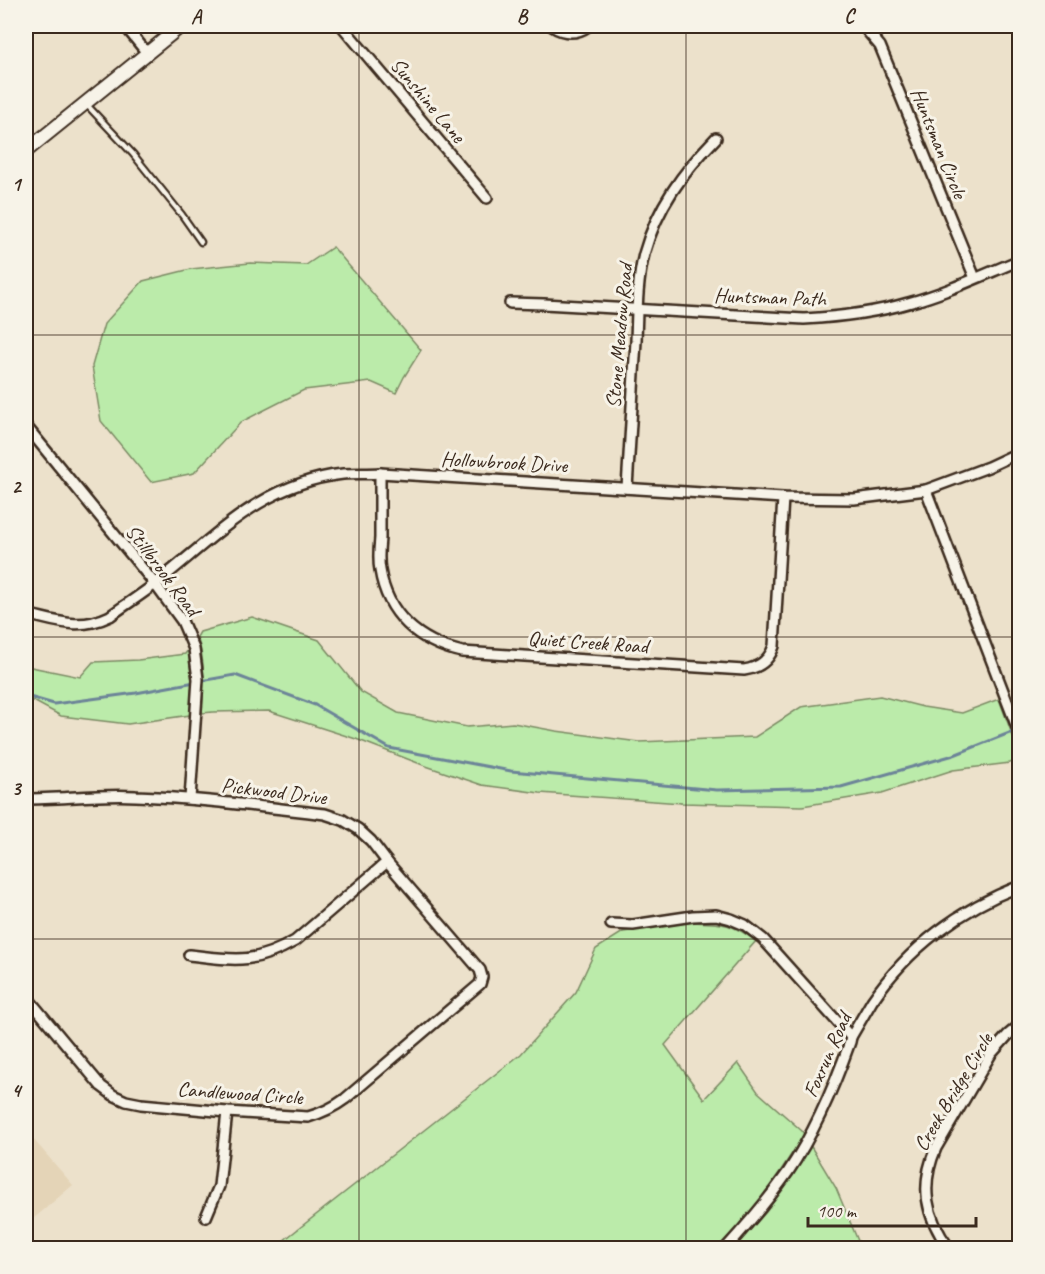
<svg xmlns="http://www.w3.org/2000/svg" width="1045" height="1274" font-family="Caveat,sans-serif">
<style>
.built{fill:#e4d4b7}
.green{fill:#bbebaa;stroke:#7b8a64;stroke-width:1.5}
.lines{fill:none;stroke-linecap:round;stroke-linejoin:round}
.stream{stroke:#6c8498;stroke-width:3}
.service-casing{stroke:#3b2a1e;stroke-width:9}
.minor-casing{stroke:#3b2a1e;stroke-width:14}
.tertiary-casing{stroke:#3b2a1e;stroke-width:16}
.service{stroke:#f7f3e8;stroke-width:4.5}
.minor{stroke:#f7f3e8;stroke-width:9}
.tertiary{stroke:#f7f3e8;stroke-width:12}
.grid{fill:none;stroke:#3b2a1e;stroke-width:1.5;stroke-opacity:0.55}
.labels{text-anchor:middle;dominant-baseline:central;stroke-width:6;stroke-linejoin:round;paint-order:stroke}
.street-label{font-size:21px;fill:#3b2a1e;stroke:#f7f3e8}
.neatline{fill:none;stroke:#3b2a1e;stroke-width:2}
.grid-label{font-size:20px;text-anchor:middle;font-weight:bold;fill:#3b2a1e}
</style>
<rect width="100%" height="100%" fill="#ece1cb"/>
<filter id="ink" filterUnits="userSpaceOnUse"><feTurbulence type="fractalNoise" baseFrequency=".0167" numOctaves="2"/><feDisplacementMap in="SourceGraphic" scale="12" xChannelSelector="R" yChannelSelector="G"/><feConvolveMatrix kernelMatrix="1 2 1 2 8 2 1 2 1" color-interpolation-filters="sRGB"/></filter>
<g filter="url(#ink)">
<path class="built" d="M26,1131L73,1185L26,1225Z"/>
<g class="green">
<path d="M333,247L421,350L404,377L396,393L371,382L304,390L241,422L194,473L151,482L101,421L92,366L104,324L143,281L191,269L250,263L306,265Z"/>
<path d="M252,617L319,640L361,692L398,713L467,727L513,723L556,731L639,742L755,737L801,707L880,696L923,707L962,713L999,699L1019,753V759L1010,763L953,770L882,793L802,806L682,803L540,793L482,785L423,765L356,739L269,711L213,712L202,713C204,687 206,662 197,637L200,632Z"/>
<path d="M188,650L192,680L190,715L128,724L61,716L26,697V666L80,677L93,662L138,660L185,654Z"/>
<path d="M692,922C723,923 730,922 756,941L665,1045L704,1099L738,1063L758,1092L802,1131L804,1134C779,1176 752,1213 719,1248H274L521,1054L576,992L596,949L623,932Z"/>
<path d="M810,1145L836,1188L861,1248H734L766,1212L794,1173Z"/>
</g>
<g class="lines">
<g class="stream">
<path d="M201,681L235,675L315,705L389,748L511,771L717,790L841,787L954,755L1017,730"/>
<path d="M26,696L54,704L136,693L195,682"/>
</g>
<defs>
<path id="service" d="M87,105L133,154L182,215L201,242"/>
<g id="minor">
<path d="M125,26L147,53"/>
<path d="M342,26L487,198"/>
<path d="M552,26C564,34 577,34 588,26"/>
<path d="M863,26L880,46L975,278"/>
<path d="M510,303L544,304L804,319C839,317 874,313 908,303C946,293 983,275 1020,260"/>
<path d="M26,426L155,584L182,621L194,649L198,679L190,799"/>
<path d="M380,473C380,495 380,516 380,538C379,548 378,560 380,570C387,615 419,642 462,652L744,670C758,668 769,661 774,646L783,498"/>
<path d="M627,488C630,439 633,390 636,341C637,312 637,282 644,254C657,207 683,172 716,138"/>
<path d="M926,490L1020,735"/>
<path d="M26,614C57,621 79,631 110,616C125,605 141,595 155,584C215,537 262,483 343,474C356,473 368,474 380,473L783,498L854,499L926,490L988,467L1020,452"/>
<path d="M26,799C62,799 99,794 136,796C199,798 262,807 325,814L343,820L358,829L371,841L387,862L480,970L482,977L480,984L345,1099C333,1108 322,1113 308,1117L227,1112L141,1104L126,1101L113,1095L101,1086L26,996"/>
<path d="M611,924L633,925L693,916L716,915L731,919L745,925L763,939L851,1037"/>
<path d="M189,955C234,960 253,965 295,941L387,862"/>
<path d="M206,1217L219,1186L227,1112"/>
<path d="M726,1248C748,1224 769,1199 788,1172C815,1132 834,1087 850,1042L851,1037C858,1025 865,1013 872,1001C908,948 960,909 1020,886"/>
<path d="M949,1248C925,1216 920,1185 936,1148L991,1054L1008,1035L1020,1025"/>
</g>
<path id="tertiary" d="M26,151L181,26"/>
</defs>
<use href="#service" class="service-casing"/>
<use href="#minor" class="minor-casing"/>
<use href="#tertiary" class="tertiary-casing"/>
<use href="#service" class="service"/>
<use href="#minor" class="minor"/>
<use href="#tertiary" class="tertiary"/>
</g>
</g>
<path class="grid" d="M359,26V1248M686,26V1248M26,335H1020M26,637H1020M26,939H1020"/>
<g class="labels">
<g class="street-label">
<text transform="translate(428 100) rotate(50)">Sunshine Lane</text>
<text transform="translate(939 143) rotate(68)">Huntsman Circle</text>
<text transform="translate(770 297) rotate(2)">Huntsman Path</text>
<text transform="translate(619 336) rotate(-85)">Stone Meadow Road</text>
<text transform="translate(504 462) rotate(3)">Hollowbrook Drive</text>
<text transform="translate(163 570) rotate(53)">Stillbrook Road</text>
<text transform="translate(588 642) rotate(4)">Quiet Creek Road</text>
<text transform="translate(274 791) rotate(7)">Pickwood Drive</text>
<text transform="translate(827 1055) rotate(-66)">Foxrun Road</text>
<text transform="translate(953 1092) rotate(-59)">Creek Bridge Circle</text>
<text transform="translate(240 1093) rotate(4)">Candlewood Circle</text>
</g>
</g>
<rect width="1045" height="1274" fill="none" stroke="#f7f3e8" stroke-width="66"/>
<path d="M808 1217v9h168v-9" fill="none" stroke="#3b2a1e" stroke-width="3"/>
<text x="817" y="1217" font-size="18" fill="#3b2a1e" stroke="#f7f3e8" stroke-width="4.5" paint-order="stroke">100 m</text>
<rect x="33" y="33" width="979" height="1208" class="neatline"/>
<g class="grid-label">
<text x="196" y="23">A</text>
<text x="522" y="23">B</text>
<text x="849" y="23">C</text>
<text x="16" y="191">1</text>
<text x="16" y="493">2</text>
<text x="16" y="795">3</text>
<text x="16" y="1097">4</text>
</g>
</svg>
